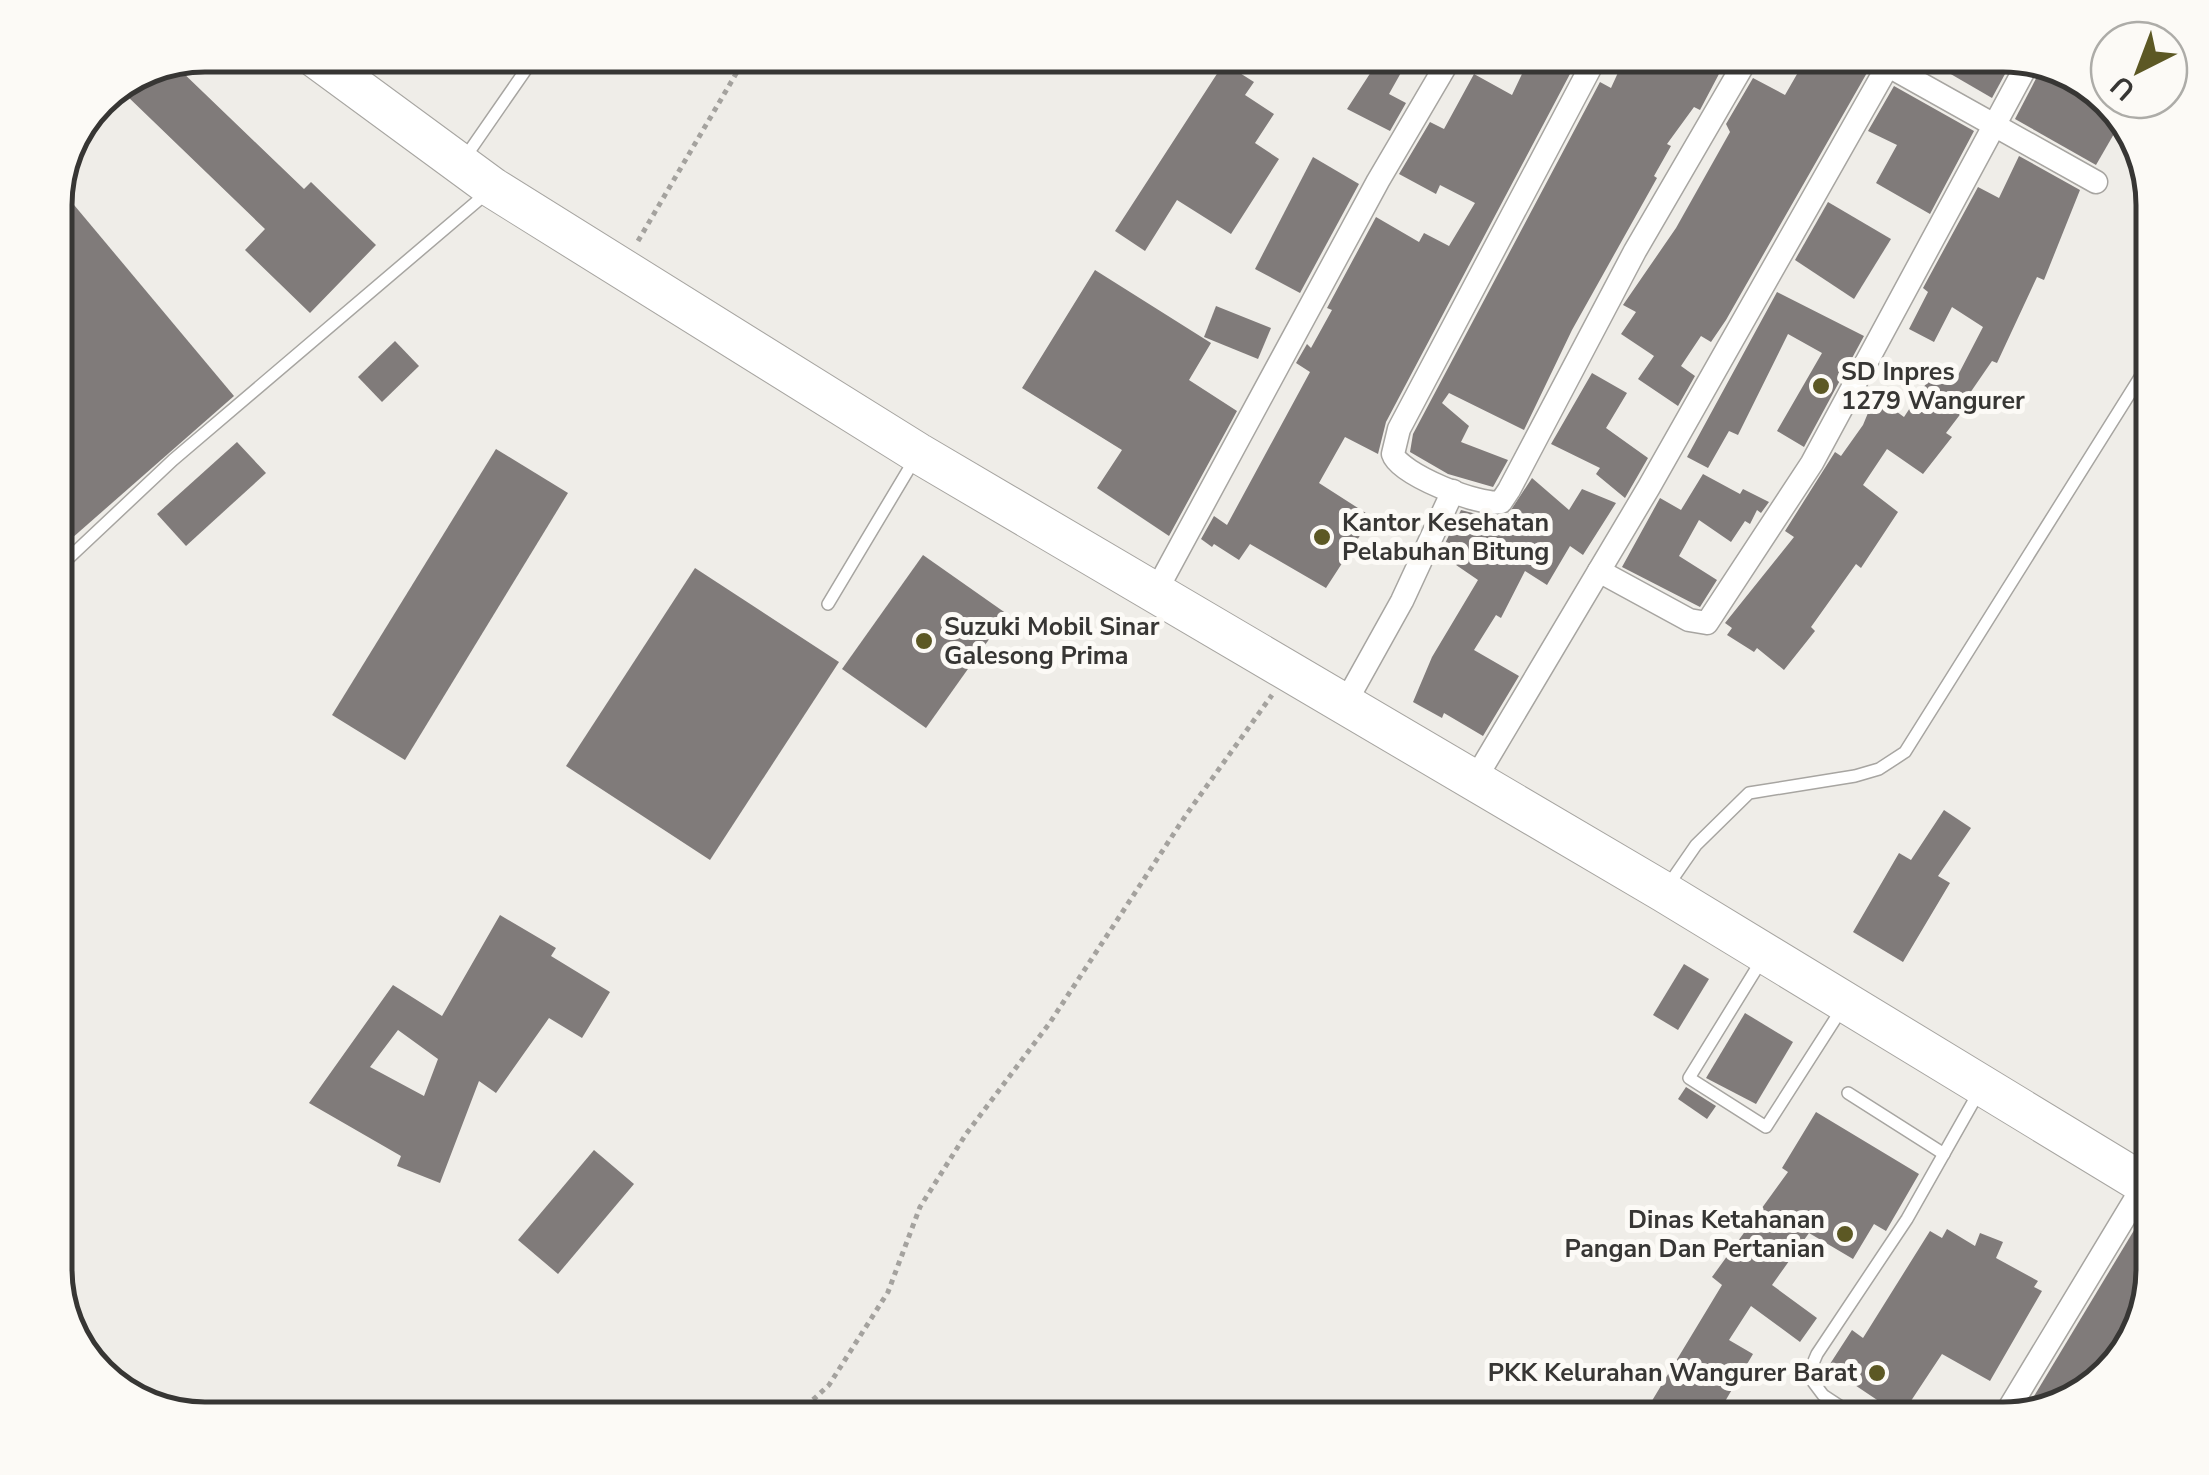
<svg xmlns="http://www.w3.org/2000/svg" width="2209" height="1475" font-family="'Nunito Sans',sans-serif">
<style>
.building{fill:#807b7a;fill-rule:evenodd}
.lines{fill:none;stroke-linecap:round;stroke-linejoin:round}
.lane-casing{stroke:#a7a5a1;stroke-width:14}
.street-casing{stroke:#a7a5a1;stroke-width:25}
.highway-casing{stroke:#a7a5a1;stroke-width:42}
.path{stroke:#a4a29e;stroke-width:5;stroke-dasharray:5 5;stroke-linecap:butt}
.lane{stroke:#fff;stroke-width:11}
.street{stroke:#fff;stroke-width:22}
.highway{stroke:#fff;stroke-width:40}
.poi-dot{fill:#5c5824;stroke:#fcfaf6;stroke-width:4}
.labels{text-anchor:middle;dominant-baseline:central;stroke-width:10;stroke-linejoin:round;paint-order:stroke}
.poi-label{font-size:25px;font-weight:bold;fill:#373634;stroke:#fcfaf6;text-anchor:start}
.rim{fill:none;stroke:#373634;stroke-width:5}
</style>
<rect width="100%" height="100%" fill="#efede8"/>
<g class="building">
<path d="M1382,55H1395L1407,62L1389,94L1406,103L1390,131L1347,109Z"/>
<path d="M1531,55H1580L1386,422L1378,454L1345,437L1319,483L1372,517L1326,588L1250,544L1239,560L1214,544L1212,547L1201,539L1214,516L1227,525L1310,372L1296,363L1307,344L1311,348L1332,310L1327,308L1376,217L1419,242L1424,233L1449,246L1475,203L1440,185L1436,194L1399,174L1430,122L1444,129L1474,74L1512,95Z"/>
<path d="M1626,55H1729L1700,110L1694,107L1667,144L1671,146L1654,176L1657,178L1572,330L1524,430L1449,393L1442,403L1469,426L1461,442L1508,460L1493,487L1448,474L1410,452L1413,434L1600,82L1611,88Z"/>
<path d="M1808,55H1843L1868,71L1726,320L1711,342L1701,336L1681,366L1695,376L1678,406L1638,379L1654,356L1621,334L1636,312L1623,305L1676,228L1730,132L1726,124L1753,78L1785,95Z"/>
<path d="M1918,55H1994L2011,63L1992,98Z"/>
<path d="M1224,63L1254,82L1245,95L1274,114L1255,143L1279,159L1231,234L1177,200L1145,251L1115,231Z"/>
<path d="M177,67L304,189L311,182L376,245L310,313L245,250L265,229L125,94L134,84Z"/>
<path d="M2042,67L2088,81L2122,120L2096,165L2015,119Z"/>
<path d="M1894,86L1974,131L1930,214L1876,183L1897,145L1868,131Z"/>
<path d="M2019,156L2080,190L2044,280L2037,277L1997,363L1992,361L1959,409L1962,412L1946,433L1952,437L1923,474L1887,449L1863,485L1898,512L1861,568L1856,564L1811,627L1815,631L1784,670L1757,648L1754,652L1727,635L1732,628L1725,623L1794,537L1785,531L1835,452L1841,456L1863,425L1875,396L1904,417L1939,364L1957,377L1983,327L1952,307L1934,342L1909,329L1928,292L1923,288L1978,187L1999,198Z"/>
<path d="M1313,157L1359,184L1300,293L1255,269Z"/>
<path d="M59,187L234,396L55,553V196Z"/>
<path d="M1828,202L1891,239L1854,299L1795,260Z"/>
<path d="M1095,270L1211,343L1189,380L1237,411L1169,536L1097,488L1122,450L1022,388Z"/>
<path d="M1777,292L1864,336L1804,447L1777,431L1822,353L1788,334L1738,435L1729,431L1708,468L1687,457Z"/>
<path d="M1216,306L1271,328L1258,359L1204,337Z"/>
<path d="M395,341L419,366L382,402L358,377Z"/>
<path d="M1592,373L1627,393L1606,428L1648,458L1625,498L1596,474L1600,468L1551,444Z"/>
<path d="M237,442L266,473L186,546L157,514Z"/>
<path d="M496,449L568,493L405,760L332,715Z"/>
<path d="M1703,474L1740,494L1743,489L1769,502L1761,513L1757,510L1750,524L1745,521L1731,542L1699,520L1679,556L1717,580L1700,607L1622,567L1660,498L1681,510Z"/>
<path d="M1532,478L1569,510L1582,489L1616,503L1583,555L1570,546L1547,585L1525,571L1501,618L1496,615L1474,650L1519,676L1483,736L1444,713L1442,718L1413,702L1432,657L1478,580L1440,554L1461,510L1488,517L1507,516Z"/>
<path d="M923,555L1007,614L926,728L842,669Z"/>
<path d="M695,568L839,662L710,860L566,766Z"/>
<path d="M1944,810L1971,828L1938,876L1950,883L1903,962L1853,932L1899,853L1911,860Z"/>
<path d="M500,915L556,948L551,956L610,992L582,1038L549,1018L496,1093L479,1081L440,1183L397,1166L401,1156L309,1103L393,985L442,1016ZM398,1030L438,1059L424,1096L370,1067Z"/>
<path d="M1684,964L1709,979L1678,1030L1653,1015Z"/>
<path d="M1745,1013L1793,1042L1756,1104L1706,1078Z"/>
<path d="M1686,1087L1716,1106L1707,1119L1678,1099Z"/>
<path d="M1816,1112L1919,1174L1886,1231L1874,1224L1853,1259L1809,1233L1772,1285L1817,1318L1800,1342L1751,1306L1729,1340L1753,1354L1714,1420H1675L1650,1404L1722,1285L1712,1277L1788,1172L1782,1168Z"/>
<path d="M594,1150L634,1184L558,1274L518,1240Z"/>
<path d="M2136,1227L2154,1237V1270L2128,1354L2071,1404L2022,1416Z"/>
<path d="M1947,1229L1975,1246L1980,1233L2003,1242L1996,1258L2038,1281L2034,1287L2042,1291L1990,1381L1942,1354L1901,1416L1828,1367L1852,1330L1863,1338L1930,1231L1942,1238Z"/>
</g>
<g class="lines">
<defs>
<g id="lane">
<path d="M464,159L536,55"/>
<path d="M55,571L173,460L488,192"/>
<path d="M828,604L916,457"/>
<path d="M1669,884L1696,845L1749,793L1855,776L1879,769L1905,752L2154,355"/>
<path d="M1763,958L1689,1078L1766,1127L1841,1010"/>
<path d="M1848,1093L1944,1154"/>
<path d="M1861,1420L1823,1395L1808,1375L1817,1354L1907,1219L1980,1090"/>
</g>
<g id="street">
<path d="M1597,55L1399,429L1393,454C1399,474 1481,507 1501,502L1509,490L1635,251L1749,55"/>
<path d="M1869,55L2096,182"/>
<path d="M1599,571L1689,620L1707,623L1812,463L2028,63"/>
<path d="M1155,593L1378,181L1452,55"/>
<path d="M1343,707L1402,601L1453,491"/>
<path d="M1474,781L1649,487L1894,55"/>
<path d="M2002,1420L2150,1175"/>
</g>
<path id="highway" d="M312,55L493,188L918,453L1664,892L2154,1190"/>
</defs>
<use href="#lane" class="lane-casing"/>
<use href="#street" class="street-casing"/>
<use href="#highway" class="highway-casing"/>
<g class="path">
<path d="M638,241L747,55"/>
<path d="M791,1420L829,1385L888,1292L920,1207L966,1134L1049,1024L1186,815L1272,695"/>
</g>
<use href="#lane" class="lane"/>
<use href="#street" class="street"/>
<use href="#highway" class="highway"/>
</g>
<g class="poi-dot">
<circle cx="1821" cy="386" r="10"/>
<circle cx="1322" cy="537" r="10"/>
<circle cx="924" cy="641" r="10"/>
<circle cx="1845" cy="1234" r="10"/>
<circle cx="1877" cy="1373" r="10"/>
</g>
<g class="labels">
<g class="poi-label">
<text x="1841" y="372">SD Inpres<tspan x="1841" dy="29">1279 Wangurer</tspan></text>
<text x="1342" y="523">Kantor Kesehatan<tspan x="1342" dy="29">Pelabuhan Bitung</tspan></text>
<text x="944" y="627">Suzuki Mobil Sinar<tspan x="944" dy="29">Galesong Prima</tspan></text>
<text x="1825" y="1220" text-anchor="end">Dinas Ketahanan<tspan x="1825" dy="29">Pangan Dan Pertanian</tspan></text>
<text x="1857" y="1373" text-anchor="end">PKK Kelurahan Wangurer Barat</text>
</g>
</g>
<path d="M0 0H2209V1475H0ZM205 72H2003A133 133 0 0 1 2136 205V1269A133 133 0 0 1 2003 1402H205A133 133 0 0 1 72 1269V205A133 133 0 0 1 205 72Z" fill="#fcfaf6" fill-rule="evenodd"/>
<path class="rim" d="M205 72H2003A133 133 0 0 1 2136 205V1269A133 133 0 0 1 2003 1402H205A133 133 0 0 1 72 1269V205A133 133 0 0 1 205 72Z"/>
<g transform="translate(2139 70) rotate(222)"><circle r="48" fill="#fcfaf6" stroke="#adaca8" stroke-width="2.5"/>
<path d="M0-8L18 38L0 25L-18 38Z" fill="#5c5824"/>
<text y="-15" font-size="28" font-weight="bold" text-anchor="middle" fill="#373634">U</text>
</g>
</svg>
